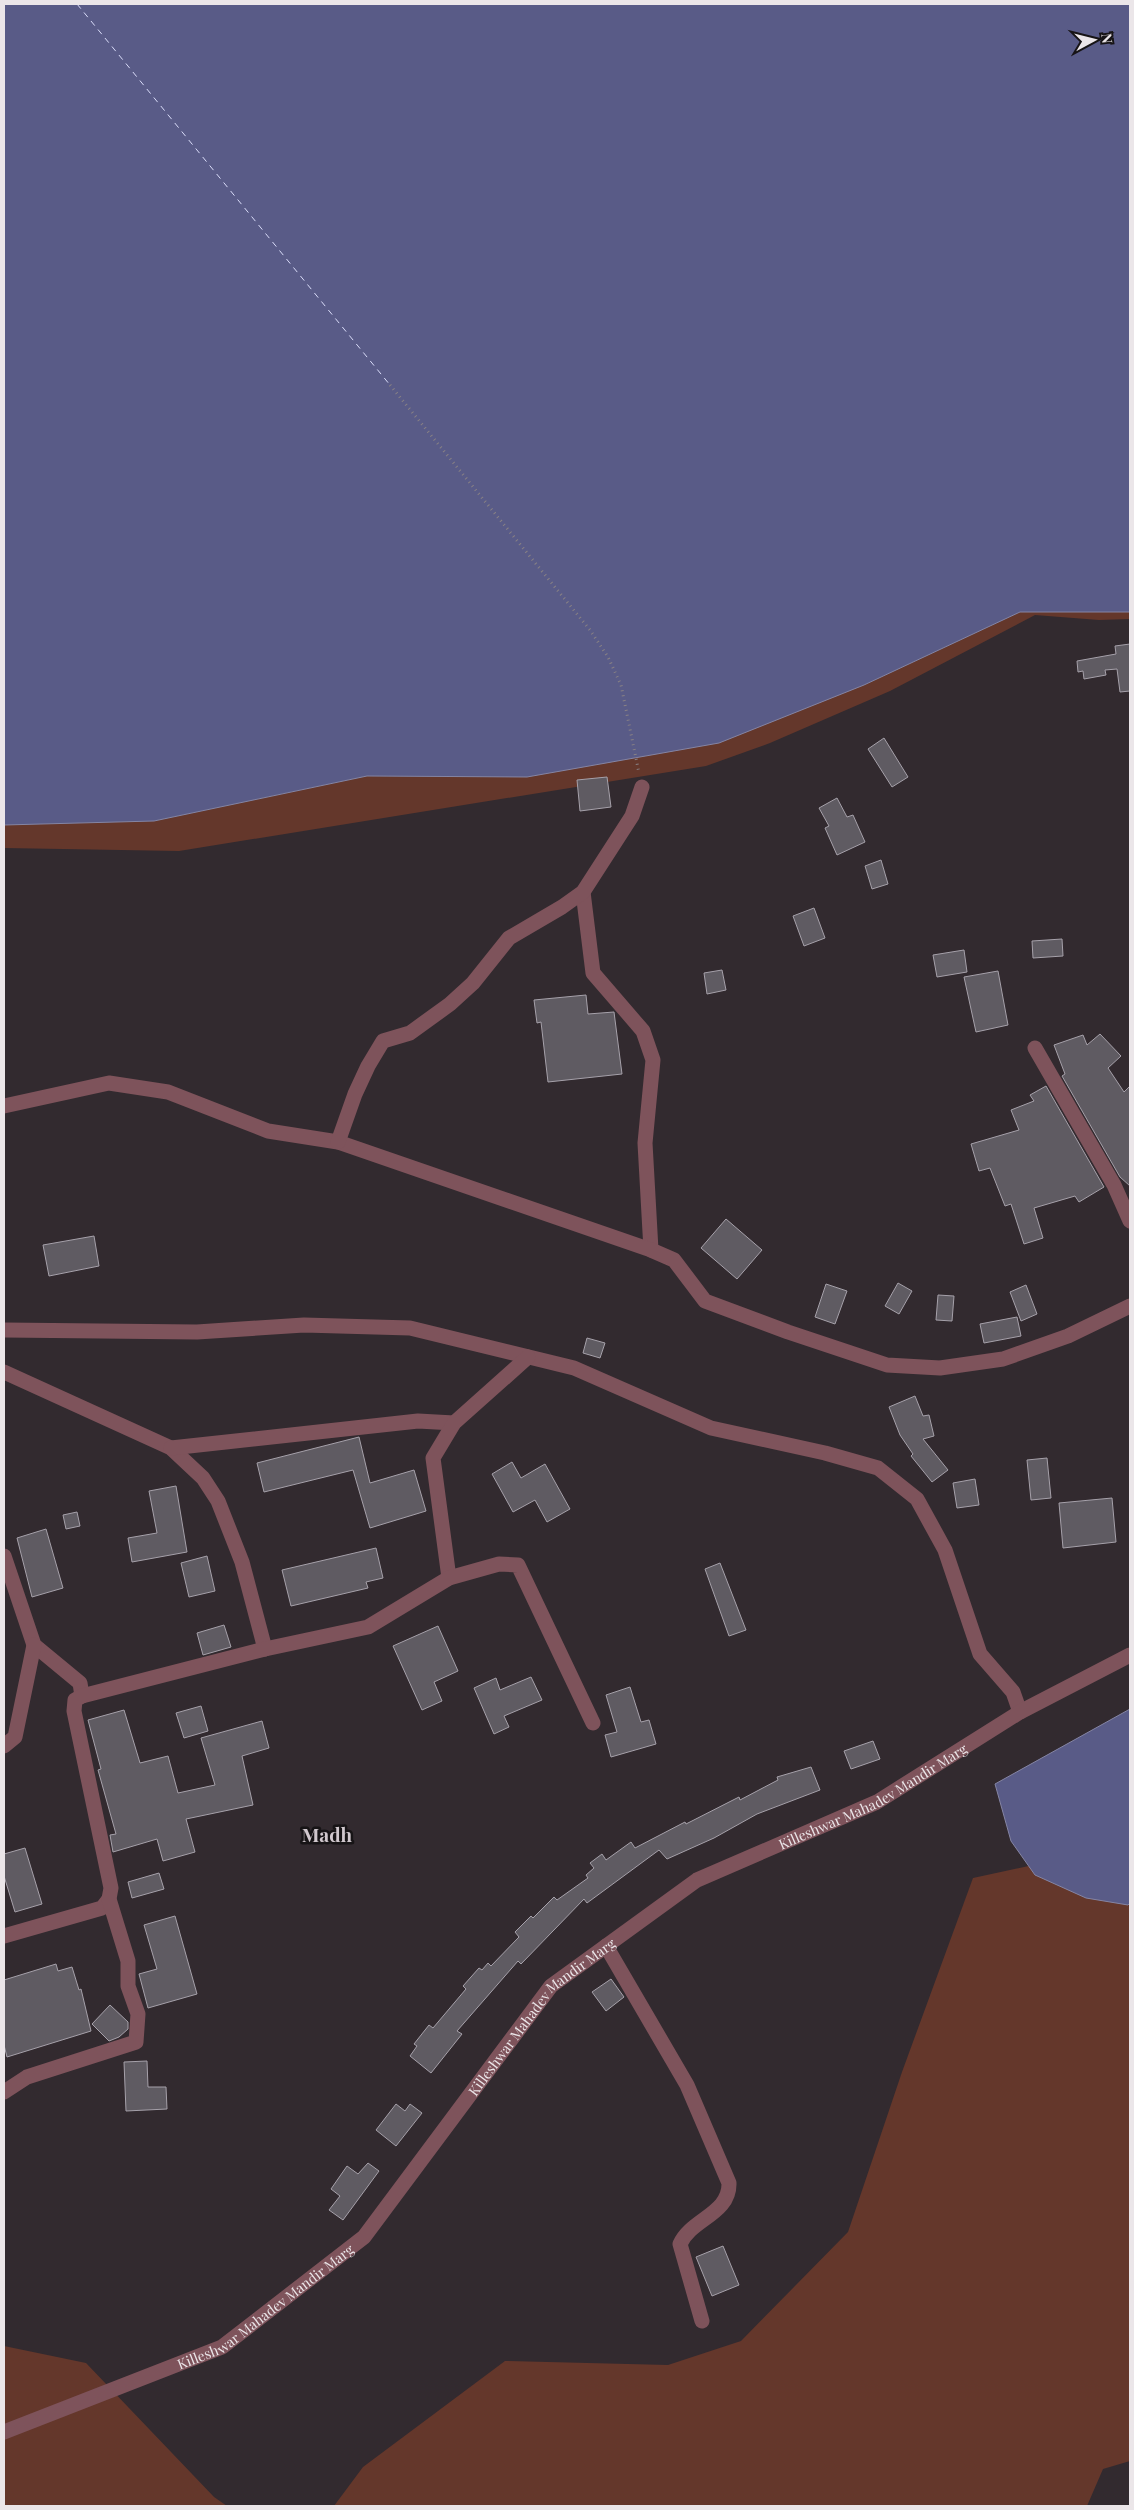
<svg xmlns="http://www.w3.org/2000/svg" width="1134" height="2510" font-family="'Playfair Display',serif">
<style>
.green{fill:#64372b}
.water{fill:#595b87;stroke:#8585a4}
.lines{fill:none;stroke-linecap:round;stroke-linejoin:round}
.ferry{stroke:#d9dcf9;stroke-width:1;stroke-dasharray:6 5;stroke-linecap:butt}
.building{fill:#5f5b62;stroke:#a6a1aa}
.path{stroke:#888185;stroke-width:3;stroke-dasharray:1 4;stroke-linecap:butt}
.minor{stroke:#7e535b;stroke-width:15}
.labels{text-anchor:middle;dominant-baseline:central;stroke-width:5;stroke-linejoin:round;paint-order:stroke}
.street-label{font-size:14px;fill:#ebe6e9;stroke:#171416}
.district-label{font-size:19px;font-weight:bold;fill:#d1c8ce;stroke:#171416}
</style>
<rect width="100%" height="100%" fill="#322a2f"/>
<g class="green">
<path d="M1020,612H1130V619L1099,620L1035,615L890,691L770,743L706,766L179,851L4,848V825L154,821L367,776L527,777L864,685Z"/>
<path d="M1130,1844V2461L1103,2469L1087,2506H334L363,2467L505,2361L668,2365L741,2341L848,2232L902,2072L973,1878Z"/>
<path d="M4,2346L86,2363L214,2497L227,2506H4Z"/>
</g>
<g class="water">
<path d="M4,4H1130V612H1020L864,685L719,743L527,777L367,776L154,821L4,825Z"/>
<path d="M1130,1709V1903L1128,1905L1086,1898L1035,1875L1011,1841L995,1784Z"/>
</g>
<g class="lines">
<path class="ferry" d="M77,4L390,385"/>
</g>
<g class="building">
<path d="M1130,644V691L1120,692L1117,669L1105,670L1106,675L1084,679L1083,671L1078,672L1077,661L1116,654L1115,646Z"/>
<path d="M884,738L908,777L892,787L868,749Z"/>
<path d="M607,777L611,807L580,811L577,780Z"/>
<path d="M837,798L847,817L853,815L865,842L837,855L825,828L829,826L819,808Z"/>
<path d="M881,860L888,884L872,889L865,866Z"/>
<path d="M814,908L825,938L804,946L793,916Z"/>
<path d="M1062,939L1063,956L1033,958L1032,941Z"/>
<path d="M964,950L967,972L937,977L933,955Z"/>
<path d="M722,970L726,990L707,994L704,973Z"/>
<path d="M998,971L1008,1025L976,1032L964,977Z"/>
<path d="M586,995L588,1014L614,1012L622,1074L548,1082L541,1022L537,1023L534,1000Z"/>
<path d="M1100,1034L1121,1056L1108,1068L1124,1092L1130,1086V1186L1120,1177L1062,1076L1065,1074L1054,1045L1083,1035L1087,1045Z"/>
<path d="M1046,1086L1104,1187L1079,1202L1075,1196L1034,1208L1043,1238L1024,1244L1011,1204L1005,1206L990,1168L979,1171L971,1144L1019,1130L1011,1110L1034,1101L1030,1095Z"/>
<path d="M726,1219L762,1250L737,1279L701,1248Z"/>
<path d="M94,1236L99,1266L49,1276L43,1245Z"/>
<path d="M898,1283L912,1291L899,1314L885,1306Z"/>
<path d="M826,1284L847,1291L835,1324L815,1317Z"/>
<path d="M1026,1285L1037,1314L1021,1321L1010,1292Z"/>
<path d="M938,1295L954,1296L952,1321L936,1320Z"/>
<path d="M1017,1317L1021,1336L984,1343L980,1324Z"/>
<path d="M587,1338L605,1343L600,1358L583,1353Z"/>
<path d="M915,1396L923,1416L929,1415L934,1436L923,1439L948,1470L932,1482L911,1456L913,1454L900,1435L889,1407Z"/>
<path d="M359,1437L370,1483L414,1470L426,1511L370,1528L353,1470L264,1492L257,1463Z"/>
<path d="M1047,1458L1051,1498L1031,1500L1027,1460Z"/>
<path d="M512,1462L521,1478L545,1464L570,1509L547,1522L535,1500L513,1512L492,1474Z"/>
<path d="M975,1479L979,1505L957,1508L953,1483Z"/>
<path d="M176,1486L187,1552L132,1562L128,1538L157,1533L149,1491Z"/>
<path d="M1112,1498L1116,1542L1063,1548L1059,1503Z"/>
<path d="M77,1512L80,1526L66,1529L63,1515Z"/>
<path d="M46,1529L63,1588L32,1597L17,1538Z"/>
<path d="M376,1548L383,1578L366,1582L368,1588L291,1606L282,1570Z"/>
<path d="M207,1556L215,1591L189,1597L181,1563Z"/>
<path d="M720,1563L746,1630L729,1636L705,1569Z"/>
<path d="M224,1625L231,1647L203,1655L197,1633Z"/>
<path d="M438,1626L458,1671L434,1682L442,1701L422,1710L393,1646Z"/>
<path d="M531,1677L542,1700L504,1716L509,1727L494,1734L474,1688L496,1678L500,1690Z"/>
<path d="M630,1687L641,1722L649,1720L656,1744L611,1757L605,1735L617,1732L606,1695Z"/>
<path d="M201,1706L208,1731L184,1738L176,1713Z"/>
<path d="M124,1710L140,1763L168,1756L178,1793L215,1785L201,1738L262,1721L269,1748L242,1756L253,1805L186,1819L195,1852L163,1861L157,1839L113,1852L110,1835L116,1834L98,1770L101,1769L88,1720Z"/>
<path d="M873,1741L880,1759L851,1769L844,1751Z"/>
<path d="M811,1767L820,1790L757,1814L714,1838L667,1859L659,1850L587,1903L584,1899L521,1964L518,1961L457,2031L462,2034L431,2073L410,2056L417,2046L414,2044L429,2025L433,2028L466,1989L463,1986L479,1968L482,1970L488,1963L491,1966L519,1937L515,1932L531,1916L533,1918L554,1897L557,1900L588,1878L586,1875L594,1868L590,1863L602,1854L606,1860L631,1842L635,1848L685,1822L686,1824L739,1797L740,1800L778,1780L777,1777Z"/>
<path d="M25,1848L42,1904L15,1912L4,1876V1854Z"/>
<path d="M159,1873L164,1889L132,1898L128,1882Z"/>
<path d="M175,1916L197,1994L148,2008L139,1974L157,1969L144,1925Z"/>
<path d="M56,1964L58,1971L72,1967L79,1990L81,1989L91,2031L7,2057L4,2045V1980Z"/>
<path d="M611,1979L624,1997L606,2011L592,1992Z"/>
<path d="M110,2005L128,2022V2029L119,2037L109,2041L92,2024Z"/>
<path d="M147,2061L148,2087H166L167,2109L126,2111L124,2062Z"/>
<path d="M396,2104L405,2111L410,2104L422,2113L396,2146L376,2130Z"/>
<path d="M368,2163L379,2171L343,2220L329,2210L340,2196L331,2189L347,2166L358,2174Z"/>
<path d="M723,2246L739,2285L712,2296L696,2257Z"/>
</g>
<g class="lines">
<path class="path" d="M390,385L590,630L608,657L621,685L639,773"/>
<g class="minor">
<path d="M583,892L593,973L643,1031L653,1060L645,1143L651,1250"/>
<path d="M1035,1048L1114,1185L1130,1221"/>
<path d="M4,1106L109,1083L168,1092L268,1131L338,1142L651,1250L674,1260L705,1301L788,1332L887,1365L940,1368L1003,1359L1068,1336L1130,1306"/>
<path d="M338,1142L355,1094L368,1066L383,1041L410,1033L450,1004L473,983L509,938L562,907L583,892L632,816L642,787"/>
<path d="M4,1330L197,1332L304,1325L410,1328L574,1368L711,1428L825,1453L878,1468L917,1499L945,1550L980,1654L1013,1692L1020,1712"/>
<path d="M4,1372L171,1448L203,1478L218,1501L242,1562L265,1649"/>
<path d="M171,1448L418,1421L454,1423"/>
<path d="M4,1556L34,1645L80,1683L82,1696"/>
<path d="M449,1578L433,1458L454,1423L528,1357"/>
<path d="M4,1746L15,1737L34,1645"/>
<path d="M4,1936L102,1908L109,1899"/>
<path d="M606,1946L687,2085L729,2183C730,2214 691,2219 680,2244L702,2321"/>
<path d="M4,2092L27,2077L136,2042L138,2014L128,1986V1961L109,1899L111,1888L74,1711L75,1700L82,1696L265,1649L368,1627L449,1578L499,1564L518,1565L593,1723"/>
<path id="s1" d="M4,2432L222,2347L364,2237L551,1986L697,1880L877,1802L1020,1712L1130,1655"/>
</g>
</g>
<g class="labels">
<g class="street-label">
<text stroke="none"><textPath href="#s1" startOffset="1102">Killeshwar Mahadev Mandir Marg</textPath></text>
<text stroke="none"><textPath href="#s1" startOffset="698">Killeshwar Mahadev Mandir Marg</textPath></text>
<text stroke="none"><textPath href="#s1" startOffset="292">Killeshwar Mahadev Mandir Marg</textPath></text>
</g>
<g class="district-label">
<text x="327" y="1834">Madh</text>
</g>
</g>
<rect width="1134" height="2510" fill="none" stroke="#ebe6e9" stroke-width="10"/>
<g transform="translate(1094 40) rotate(83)" stroke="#171416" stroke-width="4" paint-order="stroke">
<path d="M0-4L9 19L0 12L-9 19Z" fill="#ebe6e9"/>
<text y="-8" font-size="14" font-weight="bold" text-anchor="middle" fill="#ebe6e9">N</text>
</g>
</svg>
